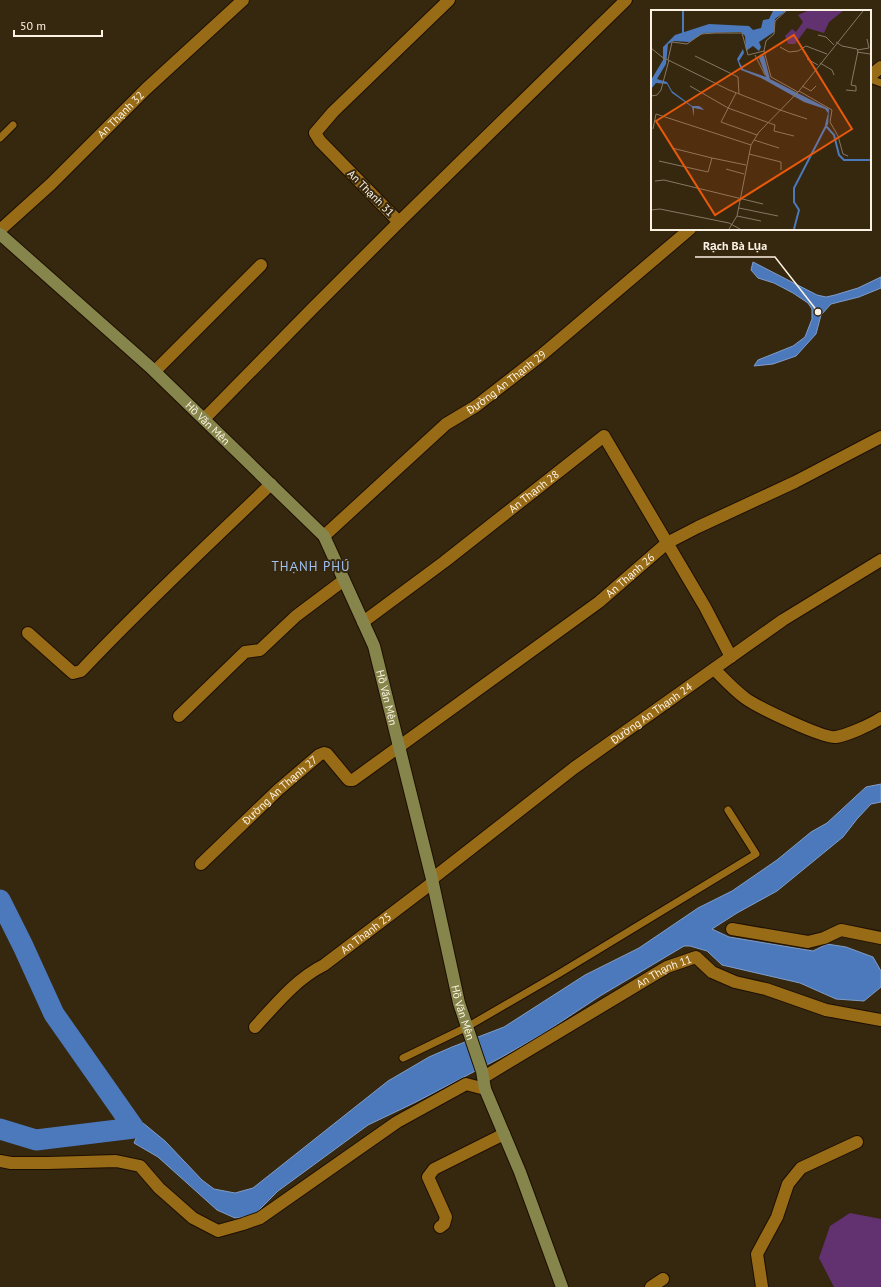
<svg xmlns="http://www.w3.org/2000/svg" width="881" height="1287" font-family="'PT Sans',sans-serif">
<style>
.green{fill:#623270}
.water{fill:#4b79bc;stroke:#809dc8}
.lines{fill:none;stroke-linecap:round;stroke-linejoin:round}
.river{stroke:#4b79bc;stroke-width:21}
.lane-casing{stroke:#1d0f00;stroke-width:9}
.street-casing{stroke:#1d0f00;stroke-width:14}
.secondary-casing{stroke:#1d0f00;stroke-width:14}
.lane{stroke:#986b16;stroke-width:7}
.street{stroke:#986b16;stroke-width:12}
.secondary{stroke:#86864c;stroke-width:12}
.labels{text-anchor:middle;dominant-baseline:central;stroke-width:4;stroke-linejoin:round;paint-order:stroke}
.street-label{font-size:11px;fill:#fcf2e3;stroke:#36270f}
.quarter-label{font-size:13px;letter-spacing:1px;fill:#a1c3f5;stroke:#36270f}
.inset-river{fill:none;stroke:#4b79bc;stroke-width:2}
.inset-road{fill:none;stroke:#857864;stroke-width:1}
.view{fill:#e8590c;fill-opacity:0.15;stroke:#e8590c;stroke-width:2}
.inset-edge{fill:none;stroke:#fcf2e3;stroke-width:2}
.leader{fill:none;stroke:#fcf2e3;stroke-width:1.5}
.callout-dot{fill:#fcf2e3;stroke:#36270f;stroke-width:1.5}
.callout-label{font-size:12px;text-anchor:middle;font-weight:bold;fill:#fcf2e3;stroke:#36270f;stroke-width:4;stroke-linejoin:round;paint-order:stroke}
</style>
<rect width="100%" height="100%" fill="#36270f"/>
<path class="green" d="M850,1213L881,1219V1287H834L819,1258L830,1226Z"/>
<g class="water">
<path d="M753,262L817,295L826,297L835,295L858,288L881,277V288L859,297L831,304L821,315L816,334L796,356L773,364L754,366L758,360L793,346L805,337L812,319V309L808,303L793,293L774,283L758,278L751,270Z"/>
<path d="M881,784V802L871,804L857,819L843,837L777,891L737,913L712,929L729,937L813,951L827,944L846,947L873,957L881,971V987L864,1001L836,999L800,983L722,965L707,951L690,946H684L600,996L544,1033L502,1057L416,1102L368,1125L278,1191L253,1216L235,1218L217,1210L158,1157L134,1143L143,1123L165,1141L202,1180L214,1189L235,1193L253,1188L388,1081L429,1057L452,1047L504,1027L585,975L639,948L698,908L732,891L777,860L811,832L827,823L866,787Z"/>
</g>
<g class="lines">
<path class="river" d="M0,900L23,946L54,1014L134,1128L36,1140L0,1129"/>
<defs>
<g id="lane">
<path d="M870,80H873L881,83"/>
<path d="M0,138L13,125"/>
<path d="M403,1058L467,1027L560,973L756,854L728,810"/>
</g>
<g id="street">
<path d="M870,76L881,67"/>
<path d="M399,222L626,0"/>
<path id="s1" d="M0,230L51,184L146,89L243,0"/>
<path d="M155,371L261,265"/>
<path d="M204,419L312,309L399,222L320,141L315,133L333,112L449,0"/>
<path id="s2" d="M324,536L446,424L476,406L544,353L690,229"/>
<path id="s3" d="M363,622L444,562L604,436L705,607L731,657"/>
<path d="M28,633L73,673L81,671C142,606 207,546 271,484"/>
<path d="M714,669C724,679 734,690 745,698C757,707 824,739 836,737C848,735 870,725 881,718"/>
<path d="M179,716L245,652L260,650L296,616L344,580"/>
<path id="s4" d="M201,864L278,790L319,755L324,753L327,754L347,778L349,780H353L599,602L667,543L698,527L795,482L881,437"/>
<path id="s5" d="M432,879L574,768L783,620L881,560"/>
<path d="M732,929L808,942L824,938L841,930L881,938"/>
<path id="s6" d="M255,1027C276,1004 296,979 324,965L432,883"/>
<path id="s7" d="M484,1077L667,967L696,957L712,972L735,982L766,989L826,1010L881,1020"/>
<path d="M0,1161L11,1163H48L116,1161L140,1166L159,1188L193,1218L218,1231L243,1224L260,1218L397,1122L466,1084L485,1089"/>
<path d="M440,1227L444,1224L446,1217L428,1177L434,1169L504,1134"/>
<path d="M651,1287L663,1279"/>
<path d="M762,1287L757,1254L777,1217L788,1184L801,1168L857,1142"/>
</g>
<g id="secondary">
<path id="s8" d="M0,234L150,367L324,536L374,646L432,879L459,1003L482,1071L485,1089L520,1172L562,1287"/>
</g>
</defs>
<use href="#lane" class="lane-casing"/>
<use href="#street" class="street-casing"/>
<use href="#secondary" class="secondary-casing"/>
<use href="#lane" class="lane"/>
<use href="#street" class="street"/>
<use href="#secondary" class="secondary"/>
</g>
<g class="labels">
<g class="street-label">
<text stroke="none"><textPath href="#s1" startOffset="167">An Thạnh 32</textPath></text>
<text transform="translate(371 193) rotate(45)">An Thạnh 31</text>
<text stroke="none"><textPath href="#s2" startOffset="239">Đường An Thạnh 29</textPath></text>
<text stroke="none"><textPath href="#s8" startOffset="281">Hồ Văn Mên</textPath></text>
<text stroke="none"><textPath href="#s3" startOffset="215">An Thạnh 28</textPath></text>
<text stroke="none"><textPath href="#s4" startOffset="552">An Thạnh 26</textPath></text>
<text stroke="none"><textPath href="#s8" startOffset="617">Hồ Văn Mên</textPath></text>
<text stroke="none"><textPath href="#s5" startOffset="275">Đường An Thạnh 24</textPath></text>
<text stroke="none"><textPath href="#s4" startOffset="108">Đường An Thạnh 27</textPath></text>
<text stroke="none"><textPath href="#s6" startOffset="146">An Thạnh 25</textPath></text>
<text stroke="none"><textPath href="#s7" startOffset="209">An Thạnh 11</textPath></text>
<text stroke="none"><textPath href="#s8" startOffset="941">Hồ Văn Mên</textPath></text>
</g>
<g class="quarter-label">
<text x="311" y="566">THẠNH PHÚ</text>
</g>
</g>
<g transform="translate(651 10)">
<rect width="220" height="220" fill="#36270f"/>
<path d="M156,1H192L178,12L173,23L156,18L144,34H137L134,26L141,19L145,22L152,12L147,5Z" fill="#623270"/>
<path d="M122,1H135L124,9L123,22L108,32L110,37L108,41L102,36L95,41L94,26L90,22L53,23L38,32L23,31L17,34L15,54L6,69L16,72L21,81L41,96H48L51,98L53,100L43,98V107L41,97L21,83L16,74L5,73L0,79V70L12,50V37L24,25L58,14L98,16L102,20L110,18L112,10L118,9ZM92,39L93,43L88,51L92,59L115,67L108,48L110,44L113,46L119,69L178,99L177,115H174L177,103L174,99L153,92L110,68L90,60L86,49Z" fill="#4b79bc"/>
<path class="inset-river" d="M32,1V24M143,219L148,200L143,192V178L175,116L183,125L188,145L193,150H220"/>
<path class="inset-road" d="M135,1L124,11L123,24L115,31L113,41L120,67L147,82M167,25L175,27L183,35M185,32L191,36L206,39L207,41L200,75L205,76V81L195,80M129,37L138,42L147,41L155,36L176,44M0,38L11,47L78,80L129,100M206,40L218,38L216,29M206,42L219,44M104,45L114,65M44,46L87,67L88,84M156,49L167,55M17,50L21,32L36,34L50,24L64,23H91L97,45L113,41M169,53L181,60L183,65M39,76L77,98L124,115L123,121L143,126M151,76L160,81L165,76M148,81L181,100L179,112L187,126L192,144L197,146M85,83L70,112L106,125M0,86L6,85L10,80L18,50M129,100L156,109M2,119L5,104L100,135M103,130L128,138M21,138L61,148M98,144L130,152V160M8,151L57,162L61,148L95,155M75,159L93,164M4,171L13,170L112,194M88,198L127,206M0,200L9,199L78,213L89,219M86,206L110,211M78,219L86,206L100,135L108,122L148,81L212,1"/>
<path class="view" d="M143,25L201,119L64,205L5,111Z"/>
<rect width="220" height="220" class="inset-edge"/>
</g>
<path class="leader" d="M818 312L775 257H695"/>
<circle class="callout-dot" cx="818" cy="312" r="4"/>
<g class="callout-label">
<text x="735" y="250">Rạch Bà Lụa</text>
</g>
<path d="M14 30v6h88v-6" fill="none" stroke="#fcf2e3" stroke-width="2"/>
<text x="20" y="30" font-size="12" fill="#fcf2e3" stroke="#36270f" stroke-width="3" paint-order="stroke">50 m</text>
</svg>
